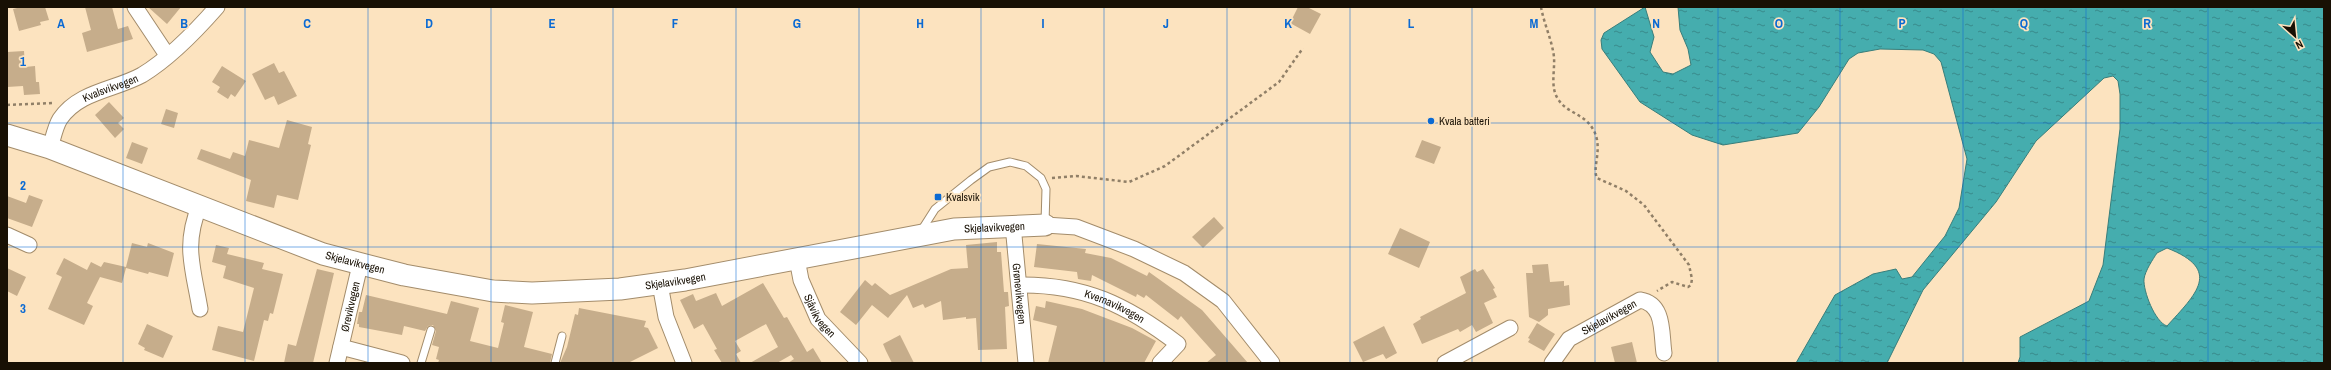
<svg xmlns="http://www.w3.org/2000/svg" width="2331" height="370" font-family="'Archivo Narrow',sans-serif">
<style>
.water{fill:url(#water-ripples);stroke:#387e7b;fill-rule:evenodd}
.building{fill:#c6ad8b}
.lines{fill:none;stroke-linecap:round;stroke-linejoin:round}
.lane-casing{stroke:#a38c6b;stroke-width:9}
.street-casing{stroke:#a38c6b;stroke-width:17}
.secondary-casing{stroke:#a38c6b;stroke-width:23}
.path{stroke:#907f67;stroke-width:2.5;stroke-dasharray:3 3;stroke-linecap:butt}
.lane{stroke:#fff;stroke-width:7}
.street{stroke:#fff;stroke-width:15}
.secondary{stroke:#fff;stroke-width:21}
.grid{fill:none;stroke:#0b6ad3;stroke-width:1;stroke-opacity:0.55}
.poi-dot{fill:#0b6ad3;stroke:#fce3bf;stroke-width:1.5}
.labels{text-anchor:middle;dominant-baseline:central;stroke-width:3.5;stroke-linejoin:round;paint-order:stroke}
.street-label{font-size:11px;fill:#181004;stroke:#fce3bf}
.poi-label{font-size:11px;fill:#181004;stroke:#fce3bf;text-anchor:start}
.grid-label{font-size:13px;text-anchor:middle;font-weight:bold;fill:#0b6ad3;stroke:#fce3bf;stroke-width:3.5;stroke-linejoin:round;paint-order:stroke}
</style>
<defs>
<pattern id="water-ripples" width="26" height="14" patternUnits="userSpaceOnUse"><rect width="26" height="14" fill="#45adae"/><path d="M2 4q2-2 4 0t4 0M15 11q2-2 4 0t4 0" fill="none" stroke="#398b8b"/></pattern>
</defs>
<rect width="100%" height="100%" fill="#fce3bf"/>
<path class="water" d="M1645,7L1654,37L1650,52L1663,72L1673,74L1691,65L1688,49L1680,30L1678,7H2324V363H2018L2020,357V337L2089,301L2103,265L2120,129V94L2118,81L2113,76L2104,78L2036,141L1996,202L1923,290L1887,363H1796L1835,295L1873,274L1896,269L1902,279L1912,277L1945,236L1959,208L1967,159L1941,62L1934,54L1923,50L1880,49L1858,53L1849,59L1819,107L1798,133L1723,145L1692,135L1640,102L1602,49L1601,40L1604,33ZM2167,248C2223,270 2196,294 2167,326C2155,322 2143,291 2144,279C2145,271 2153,259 2157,253Z"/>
<g class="building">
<path d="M21,7H45L49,20L40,22L41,25L19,31L13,9Z"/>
<path d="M85,7H112L118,29L128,26L133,39L87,52L82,33L91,30Z"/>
<path d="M148,7H181L167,24Z"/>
<path d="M1298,7H1307L1321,14L1310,34L1290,23Z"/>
<path d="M24,51L25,67L35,66L36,82H39L40,94L24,95L23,86L7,87V52Z"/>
<path d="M274,63L279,73L284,71L297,96L278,105L274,96L265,100L252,74Z"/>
<path d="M222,66L246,81L235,97L231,94L228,99L217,92L220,87L212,82Z"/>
<path d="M109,102L124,118L118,123L124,129L115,138L95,115Z"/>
<path d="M166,109L178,113L174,128L161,124Z"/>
<path d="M287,120L312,127L308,144L311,145L298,200L277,195L274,208L246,201L251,180L197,159L201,149L230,159L233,152L245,156L249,140L279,148Z"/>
<path d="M1422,140L1441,147L1434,164L1415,157Z"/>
<path d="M132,142L148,148L142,164L126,158Z"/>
<path d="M29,195L43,200L32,227L7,218V196L26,203Z"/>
<path d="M1214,217L1224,228L1203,248L1192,237Z"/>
<path d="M1400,228L1430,242L1419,268L1388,254Z"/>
<path d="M997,242V252H1001L1004,292H1008L1009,306L1005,307L1007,349L978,350L976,318L966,319V317L943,320L941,301L925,308L923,304L913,308L907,295L888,318L872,305L856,325L840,312L865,280L872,286L875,283L890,295L951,269L968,268L966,245Z"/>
<path d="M132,243L147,247L148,243L174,253L168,277L149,272L148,274L126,268L122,283L100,277L87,303L93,306L84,325L48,309L62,277L56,274L64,258L87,270L91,262L101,267L104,262L126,267Z"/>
<path d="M1037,244L1086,249L1085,253L1111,258L1147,276L1149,272L1202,310L1248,363H1206L1216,355L1181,316L1178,320L1146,295L1144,298L1137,294L1136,297L1092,275L1091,281L1078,279L1077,272L1034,267Z"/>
<path d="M216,245L229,248L227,254L264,263L262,269L283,274L273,314L270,313L268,321L264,320L254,361L212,350L218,326L243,332L254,288L223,278L226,266L212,262Z"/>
<path d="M1548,264L1550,282L1564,281V286L1569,285L1570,305L1548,309V315L1539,322L1529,317L1526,273H1533L1532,265Z"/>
<path d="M7,268L26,277L17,296L7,291Z"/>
<path d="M317,269L334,273L313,363H284L288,344L296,346Z"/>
<path d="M1475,269L1477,272L1483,269L1495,288L1493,289L1497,297L1484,303L1493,323L1476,332L1472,325L1460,332L1458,329L1422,344L1413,324L1421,319L1420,317L1466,293L1460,277Z"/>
<path d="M763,283L784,318L787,317L807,352L813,348L822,363H788L794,359L791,355L777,363H750L778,347L766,324L735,341L741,351L736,354L741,363H722L714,350L717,349L703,324L694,329L680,300L693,294L696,301L716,293L722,306Z"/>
<path d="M366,295L447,314L451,301L479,308L470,341L498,348L504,323L501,322L505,305L533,312L524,347L552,354L550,363H438L439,360L436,359L439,347L432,345L436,331L433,325L428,326L425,331L404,326L402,335L359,327V324H357L359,312H362Z"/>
<path d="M1046,301L1082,309L1132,328L1156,341L1144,363H1048L1057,326L1033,320L1036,306L1045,308Z"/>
<path d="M579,308L646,321L644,327L648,328L658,348L628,363H560L567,347L575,314L578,315Z"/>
<path d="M1537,323L1555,334L1544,351L1528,342L1530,339L1528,338Z"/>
<path d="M147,324L173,336L163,358L144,350L145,348L138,344Z"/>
<path d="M1384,326L1397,353L1386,359L1383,354L1363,362L1353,342Z"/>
<path d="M900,335L914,363H892L886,351L883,344Z"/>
<path d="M1632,342L1637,363H1615L1611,347Z"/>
</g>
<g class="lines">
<defs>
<g id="lane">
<path d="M921,231L935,209L971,180L989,167L1010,162L1026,166L1041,178L1046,189L1045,223"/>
<path d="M421,363L431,330"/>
<path d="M555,363L562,336"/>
</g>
<g id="street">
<path d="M135,7L167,55"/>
<path id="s1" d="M50,148C53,139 55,127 60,119C79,91 115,90 142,75C170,58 196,31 217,7"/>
<path d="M200,204C183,246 193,267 200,309"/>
<path id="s2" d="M1013,225L1026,363"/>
<path d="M1045,225L1076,227L1134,249L1184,273L1223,301L1272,363"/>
<path d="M7,235L29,245"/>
<path id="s3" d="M797,259L801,280L818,319L860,363"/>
<path d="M660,284L666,317L684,363"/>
<path id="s4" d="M1019,285C1084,284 1127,305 1178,344L1160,363"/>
<path d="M341,347L402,363"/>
<path id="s5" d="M337,363L360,265"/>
<path d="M1445,363L1510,328"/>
<path id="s6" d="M1552,363L1569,339L1640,300C1665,304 1661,333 1664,353"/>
</g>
<g id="secondary">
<path id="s7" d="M7,135L50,148L323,254L404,275L493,291L532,293L620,289L685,280L954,229L1045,225"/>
</g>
</defs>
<use href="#lane" class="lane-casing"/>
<use href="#street" class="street-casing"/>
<use href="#secondary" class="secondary-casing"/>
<g class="path">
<path d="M1541,7C1544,24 1552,40 1554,57C1555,71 1550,87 1558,99C1567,114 1585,113 1594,131C1603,149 1592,167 1597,178L1626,191L1644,205L1689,265L1692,279L1691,285L1688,287L1672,282L1657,291"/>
<path d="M7,105L53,103"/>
<path d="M1052,178L1076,176L1129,182L1165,166L1279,82L1303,48"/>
</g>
<use href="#lane" class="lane"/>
<use href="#street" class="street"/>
<use href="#secondary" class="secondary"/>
</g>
<path class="grid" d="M123,7V363M245,7V363M368,7V363M491,7V363M613,7V363M736,7V363M859,7V363M981,7V363M1104,7V363M1227,7V363M1350,7V363M1472,7V363M1595,7V363M1718,7V363M1840,7V363M1963,7V363M2086,7V363M2208,7V363M7,123H2324M7,247H2324"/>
<g class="poi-dot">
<circle cx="1431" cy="121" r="4"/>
<rect x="934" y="193" width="8" height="8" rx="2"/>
</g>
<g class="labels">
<g class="street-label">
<text stroke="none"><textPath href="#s1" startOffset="91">Kvalsvikvegen</textPath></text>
<text stroke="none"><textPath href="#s7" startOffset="1019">Skjelavikvegen</textPath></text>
<text stroke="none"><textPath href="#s7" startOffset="371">Skjelavikvegen</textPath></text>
<text stroke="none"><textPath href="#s7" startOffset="695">Skjelavikvegen</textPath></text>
<text stroke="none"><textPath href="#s2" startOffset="69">Grønevikvegen</textPath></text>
<text stroke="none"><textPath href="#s5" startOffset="58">Ørevikvegen</textPath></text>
<text stroke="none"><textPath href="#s4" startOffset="99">Kvernavikvegen</textPath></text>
<text stroke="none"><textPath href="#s3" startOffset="62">Sjåvikvegen</textPath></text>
<text stroke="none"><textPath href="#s6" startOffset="75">Skjelavikvegen</textPath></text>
</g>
<g class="poi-label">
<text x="1439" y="121">Kvala batteri</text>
<text x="946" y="197">Kvalsvik</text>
</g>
</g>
<g class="grid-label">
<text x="61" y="28">A</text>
<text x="184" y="28">B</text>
<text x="307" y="28">C</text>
<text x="429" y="28">D</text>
<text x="552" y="28">E</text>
<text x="675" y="28">F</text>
<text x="797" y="28">G</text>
<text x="920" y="28">H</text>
<text x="1043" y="28">I</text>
<text x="1166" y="28">J</text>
<text x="1288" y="28">K</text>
<text x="1411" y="28">L</text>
<text x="1534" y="28">M</text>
<text x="1656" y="28">N</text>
<text x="1779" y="28">O</text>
<text x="1902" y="28">P</text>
<text x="2024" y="28">Q</text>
<text x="2147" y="28">R</text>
<text x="23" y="66">1</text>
<text x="23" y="190">2</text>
<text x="23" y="313">3</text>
</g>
<rect width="2331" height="370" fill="none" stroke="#181004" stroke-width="16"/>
<g transform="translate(2295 36) rotate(153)" stroke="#fce3bf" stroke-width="3" paint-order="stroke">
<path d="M0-3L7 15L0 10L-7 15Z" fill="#181004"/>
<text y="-6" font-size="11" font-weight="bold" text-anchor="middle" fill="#181004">N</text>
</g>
</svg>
